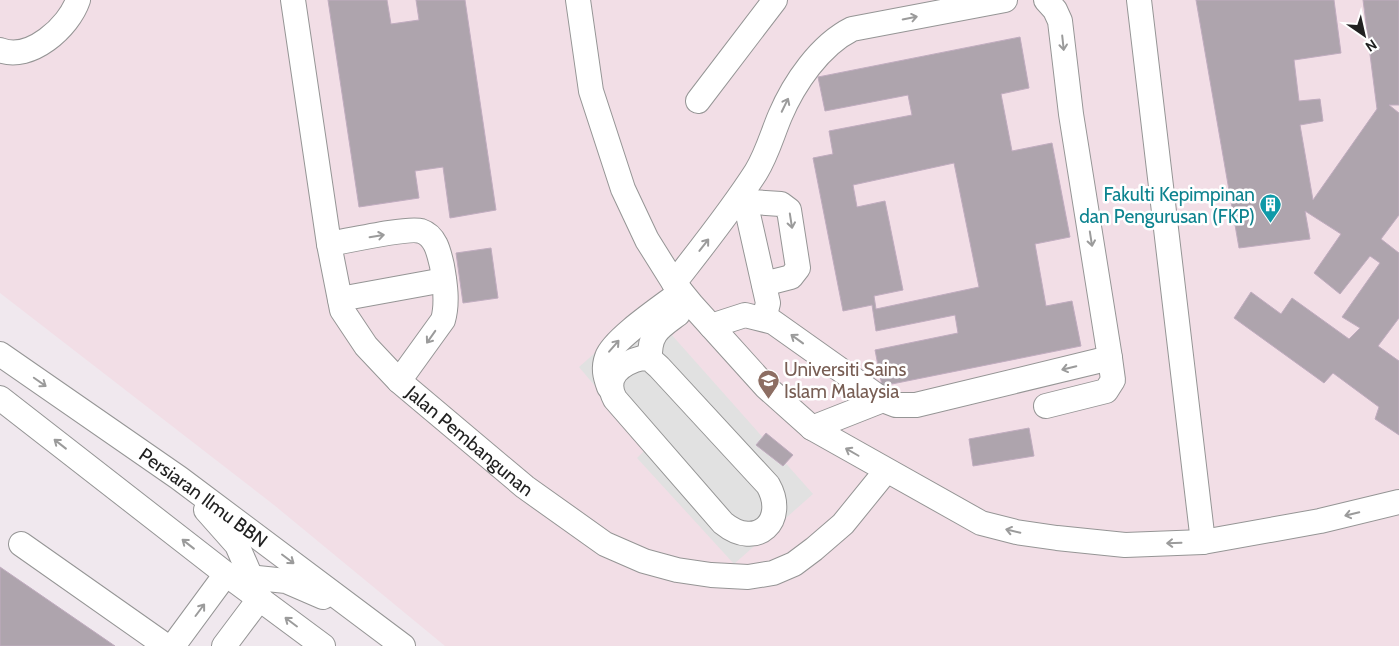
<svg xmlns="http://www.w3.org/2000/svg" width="1399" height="646" font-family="Cabin,sans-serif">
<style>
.education{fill:#f2dee6}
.parking{fill:#e1e1e1}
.building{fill:#aea4ad;stroke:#c0acbf;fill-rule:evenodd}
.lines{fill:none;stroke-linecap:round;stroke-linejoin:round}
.minor-casing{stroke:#959595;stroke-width:26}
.minor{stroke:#fff;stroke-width:24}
.oneway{stroke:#9b9b9b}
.labels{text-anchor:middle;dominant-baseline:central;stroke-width:5;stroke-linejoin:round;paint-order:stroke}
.culture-label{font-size:19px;fill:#0d838f;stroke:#fff;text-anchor:end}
.education-label{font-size:19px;fill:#785e54;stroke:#fff;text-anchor:start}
.street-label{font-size:19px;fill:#212121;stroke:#fff}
</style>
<rect width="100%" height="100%" fill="#f0e8ee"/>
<path class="education" d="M0,0H1399V646H445L274,505L0,293Z"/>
<path class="parking" d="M647,307L813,494L734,564L637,458L647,448L579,367Z"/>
<g class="building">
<path d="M328,0H387L391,24L419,20L416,0H465L496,210L450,218L443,167L415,171L419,198L359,207Z"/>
<path d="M1196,0H1334L1341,53L1294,60L1299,101L1320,99L1323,121L1300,125L1313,200L1377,109L1363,0H1399V105H1389L1399,113V215L1381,239L1399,253V318L1378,346L1399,361V435L1375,419L1379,407L1333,373L1324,383L1234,318L1251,292L1281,314L1292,298L1349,339L1360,328L1342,317L1380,263L1370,256L1340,294L1314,273L1341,234L1305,211L1310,239L1239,248Z"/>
<path d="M1020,37L1029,88L1001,94L1012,151L1052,143L1070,237L1035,244L1046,306L1072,301L1081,346L882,386L875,350L958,333L955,315L876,331L872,305L843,311L813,158L833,154L829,131L912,115L908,95L825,111L818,77ZM954,163L979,287L876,309L874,296L903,290L885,201L857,207L853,185Z"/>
<path d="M491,248L498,298L463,303L456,253Z"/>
<path d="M1029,428L1034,456L973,466L969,439Z"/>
<path d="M766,433L793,455L783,466L756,445Z"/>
<path d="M0,567L115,646H0Z"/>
</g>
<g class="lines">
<defs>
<g id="minor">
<path id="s1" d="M293,0L329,244L342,310L366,346L399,381L525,487L605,544L644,561L677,570L711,575L748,577L773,573L794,564L814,549L843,524L886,471"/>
<path d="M578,0L591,91L623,189L647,240L674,283L692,305L766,387L812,428L981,523L1016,532L1057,538L1125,545L1203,542L1320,521L1399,502"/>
<path d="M1139,0L1203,542"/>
<path d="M0,50C30,62 69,27 78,0"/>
<path d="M698,101L775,0"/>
<path d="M737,201L781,204L789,210L798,268L791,277L764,284"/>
<path d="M745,201L768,303L764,319"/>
<path d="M329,244C347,241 408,227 421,231C436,236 439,253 442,266C445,283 448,303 443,320L399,381"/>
<path d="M674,283C702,247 731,211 756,172C767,154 772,135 780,116C794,83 820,45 852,29L1005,0"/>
<path d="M340,299L444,280"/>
<path d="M711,326L745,315L773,322L883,400L896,405H916L1110,358L1071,114L1060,21L1055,10L1046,0"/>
<path id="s2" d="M0,354L179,478L403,646"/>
<path d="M642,358L650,359L659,367L768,485C788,520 757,551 723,523L615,399C603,377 621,363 642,358Z"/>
<path d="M650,359C649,333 659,328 678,314"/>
<path d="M609,387C605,376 603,368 607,357C613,339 664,305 681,292"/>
<path d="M0,398L226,574L323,646"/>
<path d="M1046,406L1106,391L1113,380L1110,358"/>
<path d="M812,428L883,400"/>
<path d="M206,510L237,545L260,598"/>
<path d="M21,544L166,646"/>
<path d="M238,576L286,581L323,597"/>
<path d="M173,646L226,574"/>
<path d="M224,646L260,598"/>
</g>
</defs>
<use href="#minor" class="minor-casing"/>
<use href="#minor" class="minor"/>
</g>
<defs><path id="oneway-shaft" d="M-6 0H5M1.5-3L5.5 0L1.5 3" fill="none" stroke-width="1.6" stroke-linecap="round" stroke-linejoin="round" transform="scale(1.25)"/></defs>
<g class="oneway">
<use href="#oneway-shaft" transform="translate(910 18) rotate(-11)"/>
<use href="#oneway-shaft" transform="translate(1063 43) rotate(84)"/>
<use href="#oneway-shaft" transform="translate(785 105) rotate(-64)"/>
<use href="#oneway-shaft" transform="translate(791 221) rotate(81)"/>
<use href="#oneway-shaft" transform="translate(377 236) rotate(-9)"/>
<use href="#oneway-shaft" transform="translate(1091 239) rotate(81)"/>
<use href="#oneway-shaft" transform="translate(704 245) rotate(-52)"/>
<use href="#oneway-shaft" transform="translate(431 337) rotate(125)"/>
<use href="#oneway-shaft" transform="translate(797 339) rotate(-144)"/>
<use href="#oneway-shaft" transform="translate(614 346) rotate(-49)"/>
<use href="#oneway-shaft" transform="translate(1069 368) rotate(167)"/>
<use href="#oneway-shaft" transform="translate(40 382) rotate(35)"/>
<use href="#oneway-shaft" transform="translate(60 444) rotate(-142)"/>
<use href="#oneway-shaft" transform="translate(852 452) rotate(-150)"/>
<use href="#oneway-shaft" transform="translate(1352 514) rotate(166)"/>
<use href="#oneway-shaft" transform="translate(1013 531) rotate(-167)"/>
<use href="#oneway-shaft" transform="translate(1174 543) rotate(178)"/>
<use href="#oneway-shaft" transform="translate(188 544) rotate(-142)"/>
<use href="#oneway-shaft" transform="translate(288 559) rotate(37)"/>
<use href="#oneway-shaft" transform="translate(200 610) rotate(-53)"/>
<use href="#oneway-shaft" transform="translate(291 622) rotate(-143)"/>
</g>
<defs>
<symbol id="building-pin" viewBox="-11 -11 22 30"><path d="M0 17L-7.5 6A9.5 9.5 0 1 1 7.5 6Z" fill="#0f9aa8" stroke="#fff"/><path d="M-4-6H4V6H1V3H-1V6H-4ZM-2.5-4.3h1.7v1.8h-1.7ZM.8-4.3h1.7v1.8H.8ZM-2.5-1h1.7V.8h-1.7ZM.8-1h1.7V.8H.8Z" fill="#fff"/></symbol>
<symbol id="university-pin" viewBox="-11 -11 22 30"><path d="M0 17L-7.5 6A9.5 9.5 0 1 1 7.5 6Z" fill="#8d6e63" stroke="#fff"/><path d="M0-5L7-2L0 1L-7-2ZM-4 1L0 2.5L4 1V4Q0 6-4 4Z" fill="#fff"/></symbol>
</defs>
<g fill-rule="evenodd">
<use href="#building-pin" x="1258" y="192" width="25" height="34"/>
<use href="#university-pin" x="756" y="368" width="25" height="34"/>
</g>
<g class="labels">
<g class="culture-label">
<text x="1255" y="194">Fakulti Kepimpinan<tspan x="1255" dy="22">dan Pengurusan (FKP)</tspan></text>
</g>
<g class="education-label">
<text x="784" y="369">Universiti Sains<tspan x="784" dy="22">Islam Malaysia</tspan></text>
</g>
<g class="street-label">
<text stroke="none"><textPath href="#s1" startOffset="498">Jalan Pembangunan</textPath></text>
<text stroke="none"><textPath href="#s2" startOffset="249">Persiaran Ilmu BBN</textPath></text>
</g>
</g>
<g transform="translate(1364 35) rotate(146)" stroke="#ffffff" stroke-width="4" paint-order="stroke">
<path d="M0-4L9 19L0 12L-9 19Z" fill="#212121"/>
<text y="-8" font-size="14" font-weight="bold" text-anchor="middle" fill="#212121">N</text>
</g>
</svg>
